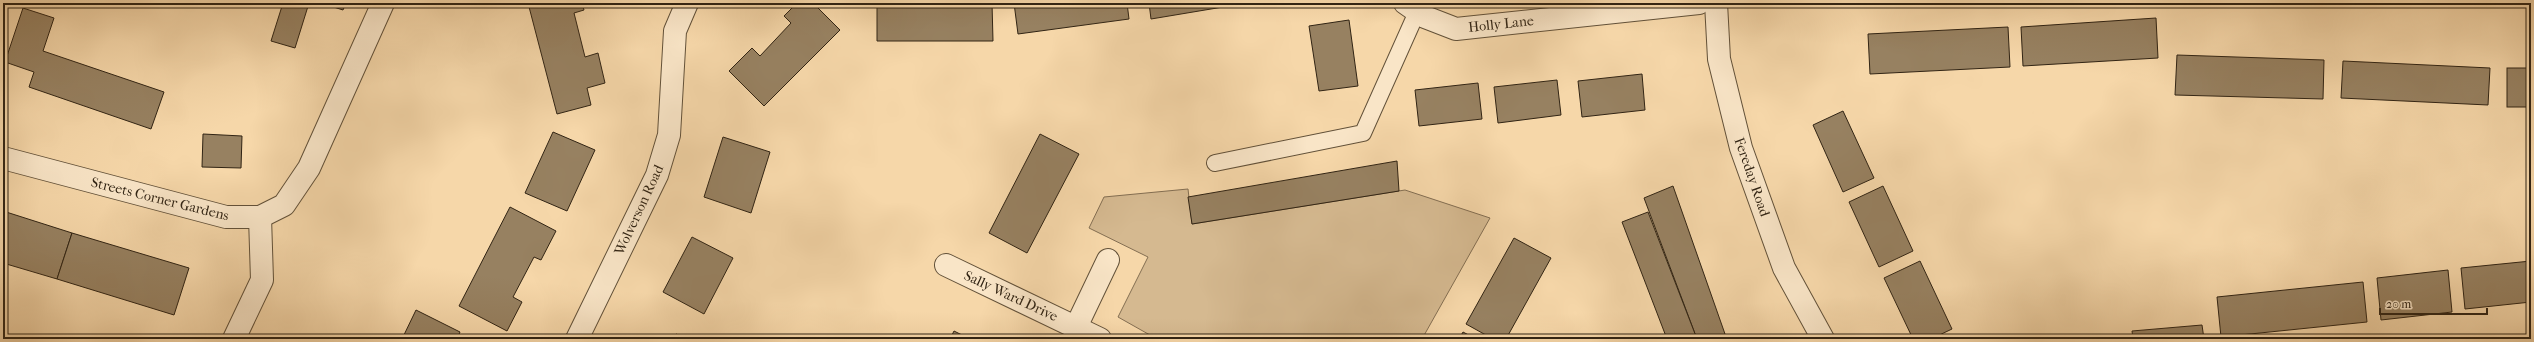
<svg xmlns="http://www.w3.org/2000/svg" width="2534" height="342" font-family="'IM FELL French Canon',serif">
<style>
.green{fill:#d5b990;stroke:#836e52}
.building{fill:#978161;stroke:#312414}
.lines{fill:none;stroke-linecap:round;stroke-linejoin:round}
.lane-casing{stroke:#625139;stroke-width:18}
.street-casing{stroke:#625139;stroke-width:24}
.lane{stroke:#f9e5c7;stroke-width:16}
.street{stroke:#f9e5c7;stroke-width:22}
.labels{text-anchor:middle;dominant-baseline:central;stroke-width:4;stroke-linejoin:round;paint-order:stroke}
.street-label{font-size:14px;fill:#312414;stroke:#f9e5c7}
</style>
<rect width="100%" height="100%" fill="#f6d7a9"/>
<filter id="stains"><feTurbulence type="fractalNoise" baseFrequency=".005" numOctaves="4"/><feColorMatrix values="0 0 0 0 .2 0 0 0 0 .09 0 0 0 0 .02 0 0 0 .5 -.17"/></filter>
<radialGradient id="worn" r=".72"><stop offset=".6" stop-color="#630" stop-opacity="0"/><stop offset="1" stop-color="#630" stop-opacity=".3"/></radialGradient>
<path class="green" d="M1188,189L1192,224L1405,190L1490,218L1422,339H1157L1118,317L1148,257L1089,228L1104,197Z"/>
<g class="building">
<path d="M283,3H309L295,48L271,41Z"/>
<path d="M321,3H346L343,10Z"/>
<path d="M528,3H582L584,10L574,13L585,57L598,53L605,83L587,88L591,105L557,114Z"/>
<path d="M797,3H813L840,30L764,106L729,71L752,48L760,56L791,23L784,16Z"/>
<path d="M877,3H913V6L992,3L993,41H877Z"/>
<path d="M1014,3H1127L1129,19L1018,34Z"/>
<path d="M1149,3H1247L1151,19Z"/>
<path d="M23,8L54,18L43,51L164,92L151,129L29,87L34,72L5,62Z"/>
<path d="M2156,18L2158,58L2023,66L2021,27Z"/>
<path d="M1349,20L1358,86L1319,91L1309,26Z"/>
<path d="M2008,27L2010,67L1870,74L1868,34Z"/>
<path d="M2177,55L2324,60L2323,99L2175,95Z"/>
<path d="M2343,61L2490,68L2488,105L2341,98Z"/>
<rect x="2507" y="68" width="24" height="39"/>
<path d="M1642,74L1645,110L1582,117L1578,81Z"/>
<path d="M1557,80L1561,115L1498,123L1494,87Z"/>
<path d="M1478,83L1482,119L1419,126L1415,90Z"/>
<path d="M1843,111L1874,178L1843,192L1813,125Z"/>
<path d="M553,132L595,150L567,211L525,193Z"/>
<path d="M203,134L242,136L241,168L202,167Z"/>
<path d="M1040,134L1079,154L1027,253L989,233Z"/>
<path d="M723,137L770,152L751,213L704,197Z"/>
<path d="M1397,161L1399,191L1192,224L1188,197Z"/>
<path d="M1673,186L1725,334L1712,339H1697L1644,198Z"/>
<path d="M1883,186L1913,251L1879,267L1849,202Z"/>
<path d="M510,207L556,231L541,260L534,257L513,297L522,302L507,331L459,306Z"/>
<path d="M3,211L72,233L57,279L3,263Z"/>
<path d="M1648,212L1697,339H1667L1622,222Z"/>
<path d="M72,233L189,268L174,315L57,279Z"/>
<path d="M692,237L733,258L704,314L663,292Z"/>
<path d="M1514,238L1551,258L1506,339H1493L1466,324Z"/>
<path d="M1920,261L1952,329L1931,339H1913L1884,278Z"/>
<path d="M2531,261V302L2465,309L2461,268Z"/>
<path d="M2448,270L2452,312L2381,320L2377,278Z"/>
<path d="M2363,282L2367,322L2221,337L2217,297Z"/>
<path d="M416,310L460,332L457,339H402Z"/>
<path d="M2202,325L2204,339H2133L2132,331Z"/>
<path d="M954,331L970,339H950Z"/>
<path d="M1463,332L1476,339H1459Z"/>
<path d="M677,334L679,339H664Z"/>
</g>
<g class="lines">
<defs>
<path id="lane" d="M1215,163L1363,133L1417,12"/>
<g id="street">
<path d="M1405,3L1425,17L1456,29L1699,3"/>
<path d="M1716,3L1719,59L1741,148L1784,268L1823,339"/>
<path d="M3,158L226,217H260L284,205L309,168L383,3"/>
<path d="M946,265L1100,339"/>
<path d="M1076,327L1108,260"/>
<path d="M234,339L262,280L260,217"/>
<path d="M577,339L657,175L669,135L675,31L687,3"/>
</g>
</defs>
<use href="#lane" class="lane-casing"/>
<use href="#street" class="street-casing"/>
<use href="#lane" class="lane"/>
<use href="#street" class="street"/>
</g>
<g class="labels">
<g class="street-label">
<text transform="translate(1501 24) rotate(-6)">Holly Lane</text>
<text transform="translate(1752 177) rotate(71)">Fereday Road</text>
<text transform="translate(160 199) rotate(14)">Streets Corner Gardens</text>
<text transform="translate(639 210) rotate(-65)">Wolverson Road</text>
<text transform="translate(1011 296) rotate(25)">Sally Ward Drive</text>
</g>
</g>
<rect width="2534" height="342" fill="none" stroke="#f6d7a9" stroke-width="16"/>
<rect x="4" y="4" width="2526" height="334" fill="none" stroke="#312414" stroke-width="2"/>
<rect x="8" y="8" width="2518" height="326" fill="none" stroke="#312414"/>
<path d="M2380 308v6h107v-6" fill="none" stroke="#312414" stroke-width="2"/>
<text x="2386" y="308" font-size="12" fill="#312414" stroke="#f9e5c7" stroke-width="3" paint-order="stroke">20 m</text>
<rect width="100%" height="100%" filter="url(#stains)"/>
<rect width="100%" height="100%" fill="url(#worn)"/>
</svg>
